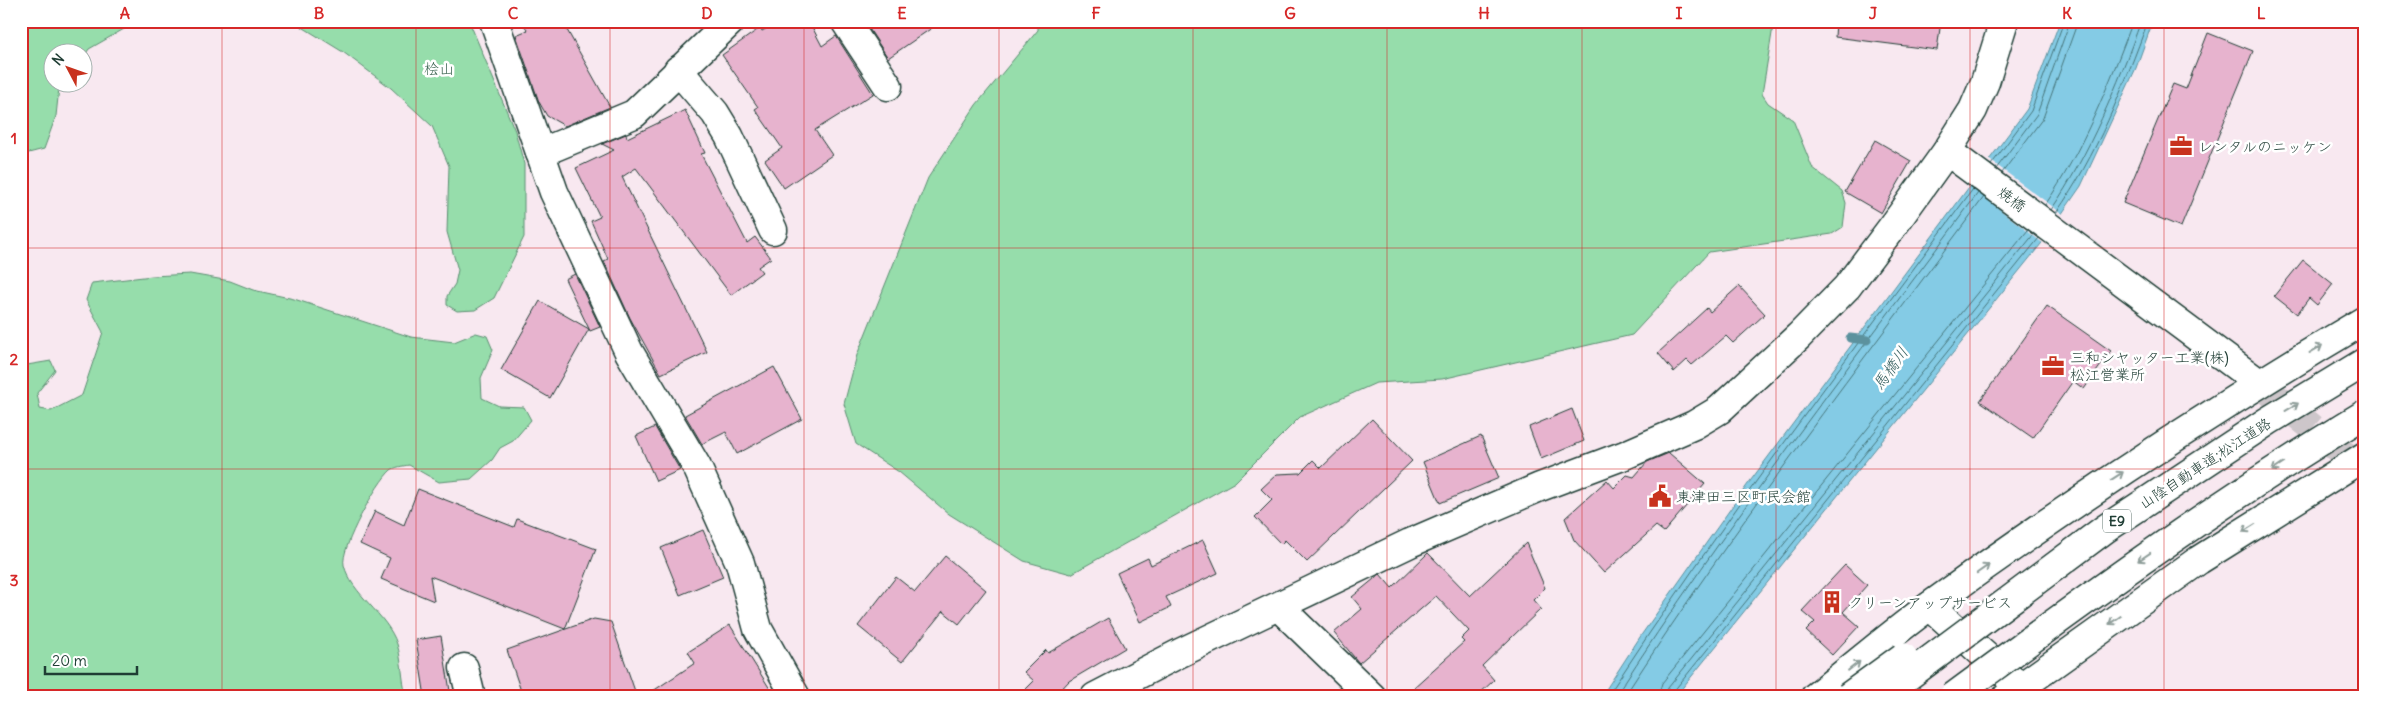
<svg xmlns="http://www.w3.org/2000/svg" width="2386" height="718" font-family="Delius,'Klee One',sans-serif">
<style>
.green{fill:#96ddab;stroke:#5a8d70}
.water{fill:#84cbe5;stroke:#5c929e}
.pier{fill:#f8e8f0}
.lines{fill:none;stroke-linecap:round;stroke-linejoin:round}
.shore{stroke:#47767b;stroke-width:1}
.stream{stroke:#5c929e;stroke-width:9}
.building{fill:#e7b3ce;stroke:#1f3d34}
.minor-tunnel{stroke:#cdc6ca;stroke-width:28;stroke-dasharray:28 14;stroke-linecap:butt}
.minor-casing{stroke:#1f3d34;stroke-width:31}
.minor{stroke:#fff;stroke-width:28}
.highway-bridge-casing{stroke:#1f3d34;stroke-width:31;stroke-linecap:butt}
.highway-bridge{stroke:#fff;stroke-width:28}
.oneway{stroke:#8f9e9a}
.grid{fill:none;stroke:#d62828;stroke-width:1;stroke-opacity:0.55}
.labels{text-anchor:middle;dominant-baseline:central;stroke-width:5;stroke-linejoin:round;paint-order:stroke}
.shield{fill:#fff;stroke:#627771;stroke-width:1}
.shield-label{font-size:14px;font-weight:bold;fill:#1f3d34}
.park-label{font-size:15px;fill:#3d6552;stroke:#fff}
.poi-label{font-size:15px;fill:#1f3d34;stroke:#fff;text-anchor:start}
.street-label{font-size:15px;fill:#1f3d34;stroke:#fff}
.water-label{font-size:16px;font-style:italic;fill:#386060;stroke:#fff}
.neatline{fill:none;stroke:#d62828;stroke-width:2}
.grid-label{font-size:16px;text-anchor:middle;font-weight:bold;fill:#d62828}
</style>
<rect width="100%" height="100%" fill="#f8e8f0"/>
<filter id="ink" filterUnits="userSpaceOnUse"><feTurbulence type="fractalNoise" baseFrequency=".02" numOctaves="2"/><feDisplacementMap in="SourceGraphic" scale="10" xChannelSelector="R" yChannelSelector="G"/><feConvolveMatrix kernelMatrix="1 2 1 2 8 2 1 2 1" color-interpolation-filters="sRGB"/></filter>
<g filter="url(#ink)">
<g class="green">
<path d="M21,21H138L89,49L83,58L82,52H52V82L63,83L59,88L56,116L44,149L21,155Z"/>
<path d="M289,21H469L515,131L524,164V237L494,298L475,310L457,311L447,305V296L455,284L458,270L447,232L449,166L432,126L391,88L343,52L299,25Z"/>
<path d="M1038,21H1774L1762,94L1768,103L1793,120L1812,167L1842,191L1846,203L1843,227L1832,234L1709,252L1632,335L1442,379L1376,383L1300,417L1235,482L1071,574L1024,561L949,514L899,472L856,444L844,404L857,355L928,178L976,105L1038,30Z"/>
<path d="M190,274L230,281L253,290L294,299L411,337L454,342L476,333L487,336L493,350L481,378L482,398L499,406L524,407L531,420L513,441L500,448L492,460L471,479L439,482L409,465C403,466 395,467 391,470C377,482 340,548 344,565C351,594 387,614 397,644C402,660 402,680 406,697H88L86,692L74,697H21V366L51,361L55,370L37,393L40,409L51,411L82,395L103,332L86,300L92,283L152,276Z"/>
</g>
<path class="water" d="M2060,21H2153L2136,68L2081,186L2041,244L1675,697H1601L1642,634L1748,484L2027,109Z"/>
<path class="pier" d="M1987,158L2064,215L2044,244L1967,184Z"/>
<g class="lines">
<g class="shore">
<path d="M1991,165L2031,111L2064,21"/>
<path d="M1996,169L2037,114L2070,21"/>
<path d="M2002,173L2043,118L2078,21"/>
<path d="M2045,205C2082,152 2110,82 2133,21"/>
<path d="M2051,210C2089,155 2118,84 2141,21"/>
<path d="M2056,213C2096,157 2124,86 2148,21"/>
<path d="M1607,697C1721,522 1849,356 1973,189"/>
<path d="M1615,697C1727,523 1855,359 1978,193"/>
<path d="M1624,697C1735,525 1862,362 1984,197"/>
<path d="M1658,697L1662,683L2028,230"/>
<path d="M1666,697L1668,688L2034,234"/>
<path d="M1672,697L1673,692L2039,238"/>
</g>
<path class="stream" d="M1850,338L1867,340"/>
</g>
<g class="building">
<path d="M520,21H562L610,107L565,126L547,116L539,102L516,35L528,30Z"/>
<path d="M780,21H809L822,46L836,36L873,94L815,130L832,155L784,188L765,160L782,148L755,109L758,107L722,55L760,28L762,31Z"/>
<path d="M864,21H942L888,58Z"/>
<path d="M1836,21H1941L1937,50L1835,37Z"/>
<path d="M2208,33L2253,51L2181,227L2123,203L2173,84L2186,89Z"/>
<path d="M685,110L705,153L701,154L747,243L755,237L771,258L758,267L762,272L731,295L636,168L622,177L707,352L661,374L630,318L604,261L608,259L591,221L600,217L576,168L614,150L602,144L626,134L627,138Z"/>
<path d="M1875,140L1911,161L1881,213L1845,192Z"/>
<path d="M2303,260L2333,284L2317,305L2309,298L2297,314L2274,296Z"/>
<path d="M575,274L600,327L590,331L565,279Z"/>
<path d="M1739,286L1765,314L1733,343L1726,336L1692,365L1687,360L1674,372L1658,353L1707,308L1710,312Z"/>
<path d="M540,301L589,329L550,398L501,370Z"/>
<path d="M2047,306L2111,351L2084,389L2073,381L2033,438L1980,401Z"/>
<path d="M774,367L802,419L737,454L726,432L702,444L685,415Z"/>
<path d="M1572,409L1584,441L1541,459L1529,427Z"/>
<path d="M1372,419L1412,461L1307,562L1285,540L1281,544L1255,517L1272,500L1261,489L1277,474L1300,473L1313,460L1321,468Z"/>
<path d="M655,427L680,470L656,481L636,436Z"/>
<path d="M1481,436L1499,478L1440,503L1423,462Z"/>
<path d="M1669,453L1705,484L1664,532L1656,526L1604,573L1574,540L1565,518L1607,480L1614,488L1627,475L1634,477L1647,462Z"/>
<path d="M418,489L514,527L517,519L596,549L565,629L430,576L434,601L381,579L390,558L360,544L375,511L404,525Z"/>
<path d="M703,530L723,577L680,595L661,548Z"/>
<path d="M1203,540L1218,573L1166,597L1171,607L1140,622L1117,573L1148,558L1151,565Z"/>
<path d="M1526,543L1545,588L1533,600L1541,609L1482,666L1494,680L1476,697H1403L1464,642L1461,639L1469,631L1436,596L1359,663L1334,633L1362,609L1352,597L1380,574L1392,588L1428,553L1470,596Z"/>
<path d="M945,556L986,590L959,624L943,611L902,662L858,626L896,577L915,592Z"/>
<path d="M1845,565L1867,585L1843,612L1859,626L1832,655L1806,631L1815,622L1802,611Z"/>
<path d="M1108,618L1125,648L1069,681L1054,697H1018L1034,681L1024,672L1046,650L1048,653Z"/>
<path d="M594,619L611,622L637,697H523L507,650Z"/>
<path d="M730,625L775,697H644L695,663L688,652Z"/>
<path d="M441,636L451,697H425L416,640Z"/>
</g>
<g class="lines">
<path class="minor-tunnel" d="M2259,383L2363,470"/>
<defs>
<g id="minor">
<path d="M494,21L554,192L629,352L697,467L740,563L758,629L796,697"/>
<path d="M845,21L888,86"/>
<path d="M678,70L715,113L729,136L773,230"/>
<path d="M1947,151L2259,383"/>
<path d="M540,153L634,114L731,21"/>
<path d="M1930,606L2013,681"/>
<path d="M1279,607L1372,697"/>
<path d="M464,668L471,697"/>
<path d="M1095,697L1180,653L1410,543L1540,487L1625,455L1694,425L1719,410L1799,336L1847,287L1896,222L1947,151L1973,110L1985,82L2004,21"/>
<path d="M1815,697C1854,666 1891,634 1931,605C2071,503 2216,408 2365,320"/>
<path d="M2007,697L2199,560L2365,456"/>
</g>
</defs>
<use href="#minor" class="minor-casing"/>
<use href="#minor" class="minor"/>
<defs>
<g id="highway-bridge">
<path d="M1848,697L1903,657"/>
<path d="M1880,697L2105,529L2268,421L2365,362"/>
<path d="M1953,697C2087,598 2222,500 2365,414"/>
</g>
</defs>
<use href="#highway-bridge" class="highway-bridge-casing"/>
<use href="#highway-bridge" class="highway-bridge"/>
</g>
<defs><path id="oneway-shaft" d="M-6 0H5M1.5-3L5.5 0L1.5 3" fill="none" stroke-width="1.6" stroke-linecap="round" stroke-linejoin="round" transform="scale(1.25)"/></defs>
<g class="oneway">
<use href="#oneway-shaft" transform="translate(2316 349) rotate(-31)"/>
<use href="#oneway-shaft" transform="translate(2292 407) rotate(-31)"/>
<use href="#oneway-shaft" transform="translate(2278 467) rotate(146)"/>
<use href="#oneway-shaft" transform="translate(2117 476) rotate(-33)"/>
<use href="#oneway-shaft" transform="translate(2249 528) rotate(148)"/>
<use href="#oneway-shaft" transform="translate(2144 557) rotate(146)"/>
<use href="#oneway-shaft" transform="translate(1983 569) rotate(-35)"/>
<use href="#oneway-shaft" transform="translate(2115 620) rotate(145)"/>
<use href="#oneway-shaft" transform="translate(1854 666) rotate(-38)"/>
</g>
</g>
<path class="grid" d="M222,21V697M416,21V697M610,21V697M804,21V697M999,21V697M1193,21V697M1387,21V697M1582,21V697M1776,21V697M1970,21V697M2164,21V697M21,248H2365M21,469H2365"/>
<defs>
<symbol id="office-bare" viewBox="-9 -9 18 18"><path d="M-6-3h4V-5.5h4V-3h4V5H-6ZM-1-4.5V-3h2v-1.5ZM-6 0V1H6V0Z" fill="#c8321e" stroke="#fff" stroke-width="2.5" paint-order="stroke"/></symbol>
<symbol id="civic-bare" viewBox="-9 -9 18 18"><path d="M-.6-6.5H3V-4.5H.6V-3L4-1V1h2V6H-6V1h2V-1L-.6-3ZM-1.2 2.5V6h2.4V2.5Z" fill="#c8321e" stroke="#fff" stroke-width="2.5" paint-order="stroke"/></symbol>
<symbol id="building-bare" viewBox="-9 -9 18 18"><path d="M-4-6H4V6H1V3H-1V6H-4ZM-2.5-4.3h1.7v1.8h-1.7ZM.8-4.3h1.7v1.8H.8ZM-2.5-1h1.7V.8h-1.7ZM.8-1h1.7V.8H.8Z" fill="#c8321e" stroke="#fff" stroke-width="2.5" paint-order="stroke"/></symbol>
</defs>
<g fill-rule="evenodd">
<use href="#office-bare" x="2165" y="130" width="32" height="32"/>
<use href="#office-bare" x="2037" y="350" width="32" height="32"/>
<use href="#civic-bare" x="1644" y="480" width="32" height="32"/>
<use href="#building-bare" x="1816" y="586" width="32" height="32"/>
</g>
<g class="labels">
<rect class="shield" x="2103" y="509.5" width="28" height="23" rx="4"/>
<g class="shield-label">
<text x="2117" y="521">E9</text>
</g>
<g class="park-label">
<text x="439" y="68">桧山</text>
</g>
<g class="poi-label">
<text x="2198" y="146">レンタルのニッケン</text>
<text x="2070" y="357">三和シヤッター工業(株)<tspan x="2070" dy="17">松江営業所</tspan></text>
<text x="1676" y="496">東津田三区町民会館</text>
<text x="1848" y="602">クリーンアップサービス</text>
</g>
<g class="street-label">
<text transform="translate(2012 199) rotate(37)">焼橋</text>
<text transform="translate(2205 463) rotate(-33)">山陰自動車道;松江道路</text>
</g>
<g class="water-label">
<text transform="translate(1890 368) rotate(-54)">馬橋川</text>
</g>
</g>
<rect width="2386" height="718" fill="none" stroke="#fff" stroke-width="55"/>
<g transform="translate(68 68) rotate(311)"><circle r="24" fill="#ffffff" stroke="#a5b1ae"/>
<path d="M0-4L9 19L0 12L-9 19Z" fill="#c8321e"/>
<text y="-8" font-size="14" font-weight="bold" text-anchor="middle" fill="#1f3d34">N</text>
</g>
<path d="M45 666v8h92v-8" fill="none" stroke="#1f3d34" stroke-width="2.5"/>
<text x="52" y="666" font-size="15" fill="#1f3d34" stroke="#ffffff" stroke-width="4" paint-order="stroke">20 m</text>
<rect x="28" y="28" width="2330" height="662" class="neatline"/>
<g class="grid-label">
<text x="125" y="19">A</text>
<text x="319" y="19">B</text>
<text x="513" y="19">C</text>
<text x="707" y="19">D</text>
<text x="902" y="19">E</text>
<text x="1096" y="19">F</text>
<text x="1290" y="19">G</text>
<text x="1484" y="19">H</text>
<text x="1679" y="19">I</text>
<text x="1873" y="19">J</text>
<text x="2067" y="19">K</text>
<text x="2261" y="19">L</text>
<text x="14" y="144">1</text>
<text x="14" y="365">2</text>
<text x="14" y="586">3</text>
</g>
</svg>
